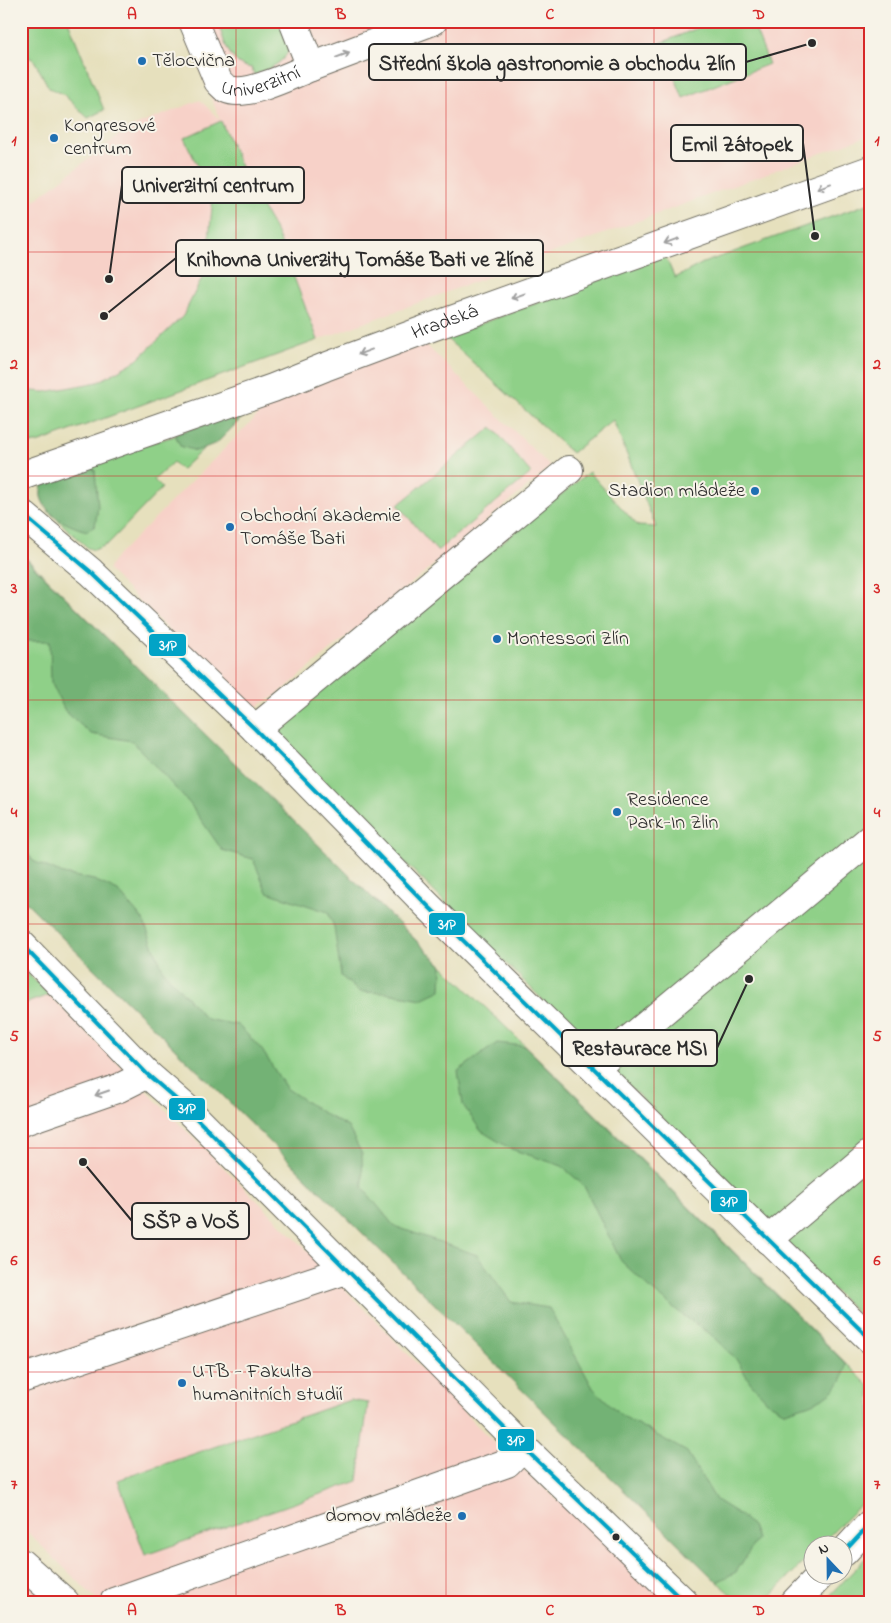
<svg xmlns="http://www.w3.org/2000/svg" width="891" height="1623" font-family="'Indie Flower',sans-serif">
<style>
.built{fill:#f7d1c8}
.green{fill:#8fd088;stroke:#5d7e5a}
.forest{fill:#73b274;stroke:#4f6e50}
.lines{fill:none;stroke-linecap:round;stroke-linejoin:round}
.minor-casing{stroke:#6c6a5e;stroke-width:30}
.minor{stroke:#fff;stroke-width:28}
.bus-1-casing{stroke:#f7f3e8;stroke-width:8}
.bus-1{stroke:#02a3c6;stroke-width:4}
.oneway{stroke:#a0a0a0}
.grid{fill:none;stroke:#d62828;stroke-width:1;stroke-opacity:0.55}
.poi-dot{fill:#1f6fb2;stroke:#f7f3e8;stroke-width:2}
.bus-dot{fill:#2b2b2b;stroke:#f7f3e8;stroke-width:2}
.labels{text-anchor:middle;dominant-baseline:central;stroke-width:4;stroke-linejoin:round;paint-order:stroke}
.poi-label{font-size:20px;fill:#2b2b2b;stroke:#f7f3e8;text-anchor:start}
.street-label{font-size:20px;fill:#2b2b2b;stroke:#f7f3e8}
.leader{fill:none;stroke:#2b2b2b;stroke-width:2}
.callout-dot{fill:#2b2b2b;stroke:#f7f3e8;stroke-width:2}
.callout{fill:#f7f3e8;stroke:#2b2b2b;stroke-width:2}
.callout-label{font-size:21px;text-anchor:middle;font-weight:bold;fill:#2b2b2b}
.line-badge{stroke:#f7f3e8;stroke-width:2}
.badge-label{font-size:14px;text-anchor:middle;font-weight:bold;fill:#fff}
.neatline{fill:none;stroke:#d62828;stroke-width:2}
.grid-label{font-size:16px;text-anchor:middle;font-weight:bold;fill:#d62828}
</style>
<rect width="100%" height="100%" fill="#f7f3e8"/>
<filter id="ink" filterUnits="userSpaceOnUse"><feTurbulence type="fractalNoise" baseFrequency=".02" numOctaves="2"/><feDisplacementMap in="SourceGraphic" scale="10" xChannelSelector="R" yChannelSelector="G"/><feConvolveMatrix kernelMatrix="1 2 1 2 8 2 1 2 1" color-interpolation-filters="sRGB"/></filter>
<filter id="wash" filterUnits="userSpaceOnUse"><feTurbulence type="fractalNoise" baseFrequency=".0096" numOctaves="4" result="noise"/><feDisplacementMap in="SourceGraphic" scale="20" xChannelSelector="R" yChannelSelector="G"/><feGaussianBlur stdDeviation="1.12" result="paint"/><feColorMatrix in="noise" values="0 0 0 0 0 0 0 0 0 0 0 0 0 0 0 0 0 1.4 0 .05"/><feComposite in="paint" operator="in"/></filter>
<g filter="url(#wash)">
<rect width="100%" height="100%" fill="#e6e0bd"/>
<g class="built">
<path d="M181,21H870V135L318,340L277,233L249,185L221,124L199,354L21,425V211L127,129L200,100L220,120Z"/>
<path d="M422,341L551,467L277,695L256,707L238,699L108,570L114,559L275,398Z"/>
<path d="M49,995L299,1242L500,1449L639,1571L671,1602H100L90,1593L21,1526V1005Z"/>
<path d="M21,1571L56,1602H21Z"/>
</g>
<g class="green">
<path d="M30,21H68L104,110L88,118L63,94L49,88L34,60L21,53V25Z"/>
<path d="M217,21H285C287,27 289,35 290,41C291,61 269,69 254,75L252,68C228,65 225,41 217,21Z"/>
<path d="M715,21H752L769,64L683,98L661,43Z"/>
<path d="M221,121L249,185L277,233L318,340L37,443L21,444V390L45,392L98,382L137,360L183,316L206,270L213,197L184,138Z"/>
<path d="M870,203V1326L271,729L589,472L638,526L656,527L613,420L572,453L445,337L665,256L675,278L703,263Z"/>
<path d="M236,418L181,470L173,462L154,480L162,488L108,544L94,550L88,548L47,510L41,495L52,472Z"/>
<path d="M492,427L531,473L437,551L398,505Z"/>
<path d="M21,553L264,793L579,1098L870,1387V1495L820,1545L814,1546L813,1552L765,1602H738L21,897Z"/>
<path d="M21,967L49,995L21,1005Z"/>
<path d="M350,1400L368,1403L358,1481L145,1555L118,1480Z"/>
<path d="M870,1553V1602H824Z"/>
</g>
<g class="forest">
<path d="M245,411L244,416L217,443L196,451L180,446L175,434Z"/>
<path d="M86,463L95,470L98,507L95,526L87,531C69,526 46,516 41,497C40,492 42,486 42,481Z"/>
<path d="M21,554L442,966L441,990L422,999L387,993L359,992L341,976L334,927L328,912L267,892L253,859L222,850L190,804L132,741L91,734L65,711L51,682L50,641H21Z"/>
<path d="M21,843L33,861L63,874L94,880L118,891L143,920L163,970L206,1019L238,1025L262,1050L286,1088L326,1115L348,1127L362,1154L363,1188L394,1226L477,1255L511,1302L549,1308L593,1388L621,1415L687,1452L716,1500L740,1515L752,1526L757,1539L736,1572L717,1582L21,897Z"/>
<path d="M497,1043L525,1046L846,1364C845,1369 844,1375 842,1379C833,1399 804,1406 785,1412L768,1402L750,1382L736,1359L709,1333L684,1316L653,1291L621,1261L584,1186L562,1166L511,1149L481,1131L463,1105L458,1071Z"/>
</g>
</g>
<g filter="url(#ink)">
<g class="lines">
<defs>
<g id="minor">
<path id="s1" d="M193,21L218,81C221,84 223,87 227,89C246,98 291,75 311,67"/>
<path d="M293,21L311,67L433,21"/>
<path id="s2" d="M21,476L273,388L325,367L432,327L870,170"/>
<path d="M21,513L91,572L255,729L427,905L870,1339"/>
<path d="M255,729L569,470"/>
<path d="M21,944L147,1074L185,1107L523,1447L684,1602"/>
<path d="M595,1068L870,839"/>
<path d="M21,1122L119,1088L147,1074"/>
<path d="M768,1240L870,1154"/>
<path d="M21,1379L346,1270"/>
<path d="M844,1552L870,1524"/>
<path d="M21,1563L65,1602"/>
<path d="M114,1602L507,1463L523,1447"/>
<path d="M795,1602L820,1576"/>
</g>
</defs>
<use href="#minor" class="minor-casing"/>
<use href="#minor" class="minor"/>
<defs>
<g id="bus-1">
<path d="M21,513L91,572L255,729L427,905L870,1339"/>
<path d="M21,944L147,1074L185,1107L523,1447L684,1602"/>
<path d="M844,1552L870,1524"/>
</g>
</defs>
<use href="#bus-1" class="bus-1-casing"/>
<use href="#bus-1" class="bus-1"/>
</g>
<defs><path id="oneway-shaft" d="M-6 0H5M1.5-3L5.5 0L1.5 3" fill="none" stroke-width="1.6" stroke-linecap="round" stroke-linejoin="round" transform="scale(1.25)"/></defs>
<g class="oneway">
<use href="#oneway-shaft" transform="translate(343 55) rotate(-21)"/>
<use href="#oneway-shaft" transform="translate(824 186) rotate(160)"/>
<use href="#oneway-shaft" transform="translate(671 241) rotate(160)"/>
<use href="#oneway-shaft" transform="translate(518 296) rotate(160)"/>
<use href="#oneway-shaft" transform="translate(365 352) rotate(160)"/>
<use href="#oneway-shaft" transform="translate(102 1093) rotate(161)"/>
</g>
</g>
<path class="grid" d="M236,21V1602M446,21V1602M654,21V1602M21,252H870M21,476H870M21,700H870M21,924H870M21,1148H870M21,1372H870"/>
<g class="poi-dot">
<circle cx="142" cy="61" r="5"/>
<circle cx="54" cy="138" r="5"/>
<circle cx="755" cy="491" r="5"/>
<circle cx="230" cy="527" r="5"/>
<circle cx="497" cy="639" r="5"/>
<circle cx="617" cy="812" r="5"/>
<circle cx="182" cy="1383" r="5"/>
<circle cx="462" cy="1516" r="5"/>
</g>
<circle class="bus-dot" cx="616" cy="1537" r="4.5"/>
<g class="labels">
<g class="poi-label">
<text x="152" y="61">Tělocvična</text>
<text x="64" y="126">Kongresové<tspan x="64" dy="23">centrum</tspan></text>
<text x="745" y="491" text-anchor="end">Stadion mládeže</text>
<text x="240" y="516">Obchodní akademie<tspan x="240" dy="23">Tomáše Bati</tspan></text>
<text x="507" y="639">Montessori Zlín</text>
<text x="627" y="800">Residence<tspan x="627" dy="23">Park-In Zlin</tspan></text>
<text x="192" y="1372">UTB - Fakulta<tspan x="192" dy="23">humanitních studií</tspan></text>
<text x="452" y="1516" text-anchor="end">domov mládeže</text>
</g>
<g class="street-label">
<text stroke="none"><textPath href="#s1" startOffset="112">Univerzitní</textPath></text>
<text stroke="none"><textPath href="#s2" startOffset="451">Hradská</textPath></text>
</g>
</g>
<path class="leader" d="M812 43L746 62M815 236L803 143M109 279L122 185M104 316L176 258M749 979L717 1048M83 1162L132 1221"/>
<g class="callout-dot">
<circle cx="812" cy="43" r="5"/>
<circle cx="815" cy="236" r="5"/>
<circle cx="109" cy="279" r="5"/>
<circle cx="104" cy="316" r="5"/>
<circle cx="749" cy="979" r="5"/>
<circle cx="83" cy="1162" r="5"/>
</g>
<g class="callout">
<rect x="369" y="44" width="377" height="36" rx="5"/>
<rect x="671" y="125" width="132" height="36" rx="5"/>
<rect x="122" y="167" width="182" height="36" rx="5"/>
<rect x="176" y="240" width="367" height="36" rx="5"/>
<rect x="562" y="1030" width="155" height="36" rx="5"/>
<rect x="132" y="1203" width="117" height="36" rx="5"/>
</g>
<g class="callout-label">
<text x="557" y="70">Střední škola gastronomie a obchodu Zlín</text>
<text x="737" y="151">Emil Zátopek</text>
<text x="213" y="192">Univerzitní centrum</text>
<text x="360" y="266">Knihovna Univerzity Tomáše Bati ve Zlíně</text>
<text x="640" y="1055">Restaurace MSI</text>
<text x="191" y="1228">SŠP a VOŠ</text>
</g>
<g class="line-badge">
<rect x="148" y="633" width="39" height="24" rx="5" fill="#02a3c6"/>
<rect x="428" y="912" width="38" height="24" rx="5" fill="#02a3c6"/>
<rect x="168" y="1097" width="38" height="24" rx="5" fill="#02a3c6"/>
<rect x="710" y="1189" width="38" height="24" rx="5" fill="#02a3c6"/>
<rect x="497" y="1428" width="38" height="24" rx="5" fill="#02a3c6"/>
</g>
<g class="badge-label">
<text x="168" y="650">31P</text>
<text x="447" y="929">31P</text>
<text x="187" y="1113">31P</text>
<text x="729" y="1206">31P</text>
<text x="516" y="1445">31P</text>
</g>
<rect width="891" height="1623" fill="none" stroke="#f7f3e8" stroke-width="55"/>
<g transform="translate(828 1560) rotate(338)"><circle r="24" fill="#f7f3e8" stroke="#a5a39c"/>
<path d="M0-4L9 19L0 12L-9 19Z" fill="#1f6fb2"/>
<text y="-8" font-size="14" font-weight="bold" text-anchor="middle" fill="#2b2b2b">N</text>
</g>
<rect x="28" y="28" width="836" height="1568" class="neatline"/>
<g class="grid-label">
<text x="132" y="19">A</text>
<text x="341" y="19">B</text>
<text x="550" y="19">C</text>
<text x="759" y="19">D</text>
<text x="14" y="145">1</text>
<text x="877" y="145">1</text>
<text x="14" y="369">2</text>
<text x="877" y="369">2</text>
<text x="14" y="593">3</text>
<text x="877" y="593">3</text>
<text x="14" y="817">4</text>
<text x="877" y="817">4</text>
<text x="14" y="1041">5</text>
<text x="877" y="1041">5</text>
<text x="14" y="1265">6</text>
<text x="877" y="1265">6</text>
<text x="14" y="1489">7</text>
<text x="877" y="1489">7</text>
<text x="132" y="1615">A</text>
<text x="341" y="1615">B</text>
<text x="550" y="1615">C</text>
<text x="759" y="1615">D</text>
</g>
</svg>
